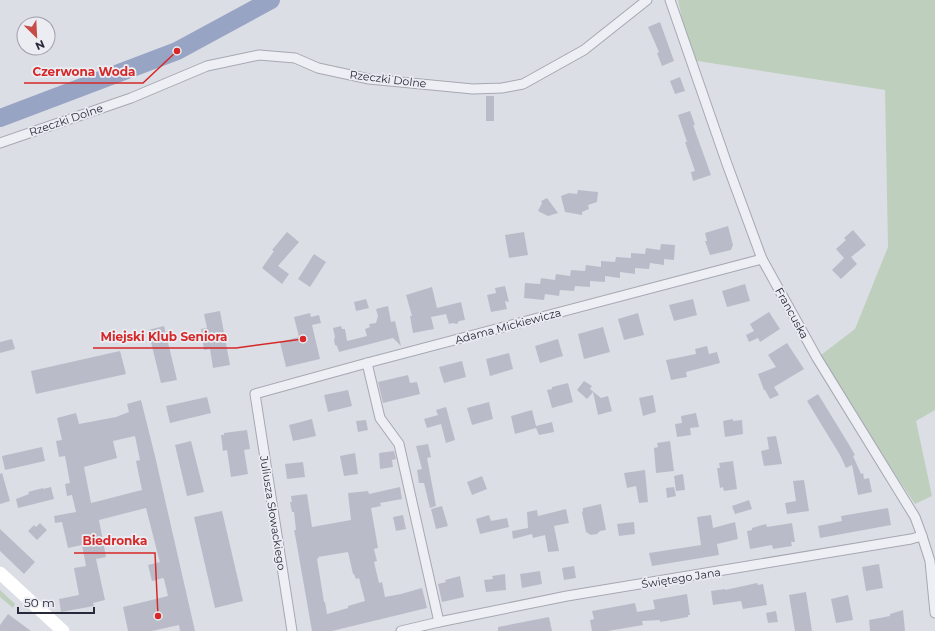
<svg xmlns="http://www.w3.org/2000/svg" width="935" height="631" font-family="Montserrat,sans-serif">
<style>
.green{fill:#becfbd}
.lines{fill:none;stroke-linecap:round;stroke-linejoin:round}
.river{stroke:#98a4c4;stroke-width:18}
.building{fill:#b9bcc8;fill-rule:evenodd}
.street-casing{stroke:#a6a8b2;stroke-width:11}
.street{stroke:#eeeff4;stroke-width:9}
.secondary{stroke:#fff;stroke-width:13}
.labels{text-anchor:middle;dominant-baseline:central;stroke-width:3.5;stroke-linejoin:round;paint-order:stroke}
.street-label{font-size:11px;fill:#272a3a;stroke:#ebedf3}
.leader{fill:none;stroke:#d62828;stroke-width:1.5}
.callout-dot{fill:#d62828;stroke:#ebedf3;stroke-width:1.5}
.callout-label{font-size:12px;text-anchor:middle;font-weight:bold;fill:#d62828;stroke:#ebedf3;stroke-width:3.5;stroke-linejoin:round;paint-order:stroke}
</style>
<rect width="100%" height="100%" fill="#dcdee5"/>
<g class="green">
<path d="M678,0H935V410L916,421L932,496L915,504L817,358L855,329L888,247L885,90L691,60Z"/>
<path d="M0,590L15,604L13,608L0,597Z"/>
</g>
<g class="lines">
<path class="river" d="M0,118L177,51L271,0"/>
</g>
<g class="building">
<path d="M660,22L674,61L662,66L657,53L659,52L648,27Z"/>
<path d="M680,77L685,91L675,94L670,81Z"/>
<rect x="486" y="96" width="8" height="25"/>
<path d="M690,111L695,125H693L711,175L693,181L691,172L695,171L685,142H687L678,115Z"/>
<path d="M578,190L598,192L597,202L588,205L589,209L582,212V215L565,212L561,196L569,193L577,194Z"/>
<path d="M547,198L558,213L548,216L538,211L542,203L541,201Z"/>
<path d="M728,226L733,245L731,250L710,255L705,241H707L705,233Z"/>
<path d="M853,230L866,245L851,257L857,264L841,279L832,270L844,258L836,249L846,240L844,238Z"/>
<path d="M287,232L299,242L278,266L289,274L282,284L262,268L274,251L272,250Z"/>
<path d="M524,232L528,255L509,258L505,235Z"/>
<path d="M661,244L675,245L674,260L664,259V265L650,263L649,269L635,268V274L620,272V278L605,276V282L590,281V287L575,286L574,291L560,290L559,296L545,294L544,300L524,298L525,283L540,284L541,278L555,280L556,274L570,276L571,270L585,271L586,265L601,267V261L615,262L616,257L631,258V253L645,254L646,248L660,250Z"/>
<path d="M314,254L326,262L310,287L298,279Z"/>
<path d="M745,284L750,301L727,307L722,291Z"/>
<path d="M505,286L509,302L505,301L507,309L491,312L487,295L496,293L495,288Z"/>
<path d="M432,287L437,308L461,302L465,320L459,321L457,324L453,323L449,324L446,314L431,317L434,329L413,333L410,316H412L406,295Z"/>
<path d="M366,299L369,308L356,311L354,302Z"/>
<path d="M693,299L697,315L674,321L669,305Z"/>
<path d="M388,306L391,322L395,321L401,346L393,338L339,352L337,346L335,345L334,340L335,337L333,328L341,326L342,329H345L347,341L367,336L365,329L370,327L369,324L376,323L378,316L376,309Z"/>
<path d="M220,311L230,365L213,368L210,349L204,350L201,329L207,328L204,314Z"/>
<path d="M769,312L780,329L760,342L758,338L749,342L746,335L754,331L750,324Z"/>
<path d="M310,313L311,317L319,315L321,323L312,325L320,359L286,367L280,342L299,337L294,317Z"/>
<path d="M638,313L644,335L624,340L618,319Z"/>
<path d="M164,326L177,380L161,383L148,330Z"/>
<path d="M603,327L610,352L584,359L578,334Z"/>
<path d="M12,339L15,349L0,353V342Z"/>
<path d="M558,339L563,356L540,363L535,346Z"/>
<path d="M787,343L804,369L774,387L779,395L770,399L765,390H764L758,374L776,367L768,355Z"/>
<path d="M707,346L709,354L717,352L720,363L686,372L687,377L671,380L666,360L696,354L695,349Z"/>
<path d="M120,351L126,374L36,394L31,371Z"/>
<path d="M509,353L513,369L490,376L486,359Z"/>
<path d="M462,361L466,377L444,383L439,367Z"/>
<path d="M408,375L410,383L417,382L420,394L383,403L378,382Z"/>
<path d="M584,381L592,386L590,389L601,398L608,396L612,411L598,415L593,392L587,399L577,390Z"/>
<path d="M568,383L573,402L552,408L547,390L552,389V387Z"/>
<path d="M348,390L352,406L328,412L324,395Z"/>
<path d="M818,394L848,443L855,455L853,456L861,474L863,473L864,479L869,478L872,492L858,495L852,465L846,468L840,455L807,401Z"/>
<path d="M653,395L656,412L643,416L639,398Z"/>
<path d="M207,397L211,413L170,423L166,406Z"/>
<path d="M141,400L155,456L195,631H180L179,625L152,631H128L123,607L168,596L164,579L163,578L152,581L148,565L160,562L159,559L146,508L99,520L106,557L96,559L105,600L93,603L94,606L61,612L59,599L79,595L74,568L86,566L82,545L68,548L62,522L55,523L54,516L76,512L72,495L67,496L65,484L70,483L65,456L59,457L56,441L62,440L57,418L76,413L79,424L116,417L129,412L127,404ZM135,436L140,460L136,461L142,490L91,503L84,467L117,458L113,441Z"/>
<path d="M489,402L493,419L472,425L467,408Z"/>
<path d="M446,407L455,440L446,443L441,424L427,428L424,419L438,415L436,410Z"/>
<path d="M532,410L536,426L552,422L554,432L539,435L536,428L515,434L511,416Z"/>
<path d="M696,413L699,427L690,428L691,435L677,437L675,424L682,423L681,416Z"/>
<path d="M312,419L316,436L293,441L289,425Z"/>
<path d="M733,419V421L742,420L743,434L725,437L723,421Z"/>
<path d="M366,420L368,430L358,432L356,421Z"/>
<path d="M247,430L250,449L244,450L248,474L231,477L227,450L223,451L221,435H224V433Z"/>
<path d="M776,436L782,464L764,466L761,451L769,449L767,437Z"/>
<path d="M191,441L204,492L187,496L175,445Z"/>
<path d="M670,441L674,471L656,473L654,448L658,447L657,443Z"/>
<path d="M428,444L431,457L427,458L436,506L430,508L424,483H419L417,470L422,469L416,446Z"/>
<path d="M42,447L45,461L5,470L2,456Z"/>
<path d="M394,451L396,459L392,460L393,467L380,469L379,453Z"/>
<path d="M355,453L358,474L344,476L340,456Z"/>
<path d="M733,461L737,489L724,491L723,487L720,488L717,468H720L719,463Z"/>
<path d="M303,462L305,477L287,479L285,464Z"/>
<path d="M645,470L648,502L639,503L636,486L627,488L624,473Z"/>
<path d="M2,473L10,501L0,504V474Z"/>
<path d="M683,474L685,490L676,491L674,476Z"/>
<path d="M482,476L487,489L472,495L467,482Z"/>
<path d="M804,480L809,511L787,514L785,503L796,501L793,481Z"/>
<path d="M51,487L54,499L18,508L16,499L29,494L28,492L43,488V489Z"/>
<path d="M400,487L402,499L380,503L381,506L371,508L378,548L374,549L377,561L374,562L379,583L382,582L385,597L401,594L422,588L427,608L332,631H312L296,540L294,530H296L294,512H292L290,502H292L291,496L307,494L312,527L351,520L348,493L368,491L369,494ZM348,552L353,574H354L356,579L359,578L365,601L348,606V608L327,614L325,602H324L317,559L319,558L318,557Z"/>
<path d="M674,487L676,496L667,498L666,488Z"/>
<path d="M749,500L752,509L735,514L732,506Z"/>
<path d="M601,504L606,530L600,531L597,534L591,535L586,532L582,512L583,511V508Z"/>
<path d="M442,506L448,526L436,529L431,509Z"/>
<path d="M888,508L891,525L820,538L818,526L842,521L841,516Z"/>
<path d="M566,509L569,523L554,526L559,551L548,552L545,535L533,538L532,534L513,539L512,531L528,528L527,512L537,510L538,516Z"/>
<path d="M222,511L243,601L215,608L194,517Z"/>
<path d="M403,515L406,529L396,531L393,517Z"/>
<path d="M489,515L491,521L507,518L509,527L480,534L476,519Z"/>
<path d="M711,515L713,528L735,522L738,539L717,544L719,555L652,566L649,553L701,545L697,517Z"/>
<path d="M634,522L635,534L619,536L617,524Z"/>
<path d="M40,523L47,530L37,540L28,531L34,525L36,527Z"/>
<path d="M792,523L795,542H791L792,546L773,549L772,545L750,549L747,531L752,530V528L766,524L767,527Z"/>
<path d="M0,529L35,562L24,574L0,551Z"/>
<path d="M879,564L883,588L866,591L862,567Z"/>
<path d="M574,566L576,578L564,580L562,568Z"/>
<path d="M540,571L542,584L522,588L520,574Z"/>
<path d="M505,574L506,590L486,592L484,580L493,579L492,576Z"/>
<path d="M460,576L464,597L442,602L438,584L446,582L445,580Z"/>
<path d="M757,583L758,585L763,584L767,605L743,609L741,601L713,605L711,591L725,589V590Z"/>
<path d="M806,592L812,631H795L789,595Z"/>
<path d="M687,594L690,615H688V617L660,622V620L642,621L643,625L608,631H592L590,620L594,619L592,611L635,603L637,612L655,609L653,600Z"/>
<path d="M848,595L853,620L836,623L831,599Z"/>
<path d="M903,610L905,631H870L869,620L890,616V614Z"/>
<path d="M776,611L778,622L768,623L766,613Z"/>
<path d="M8,614L31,631H0V625Z"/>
<path d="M549,617L552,631H498V627Z"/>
</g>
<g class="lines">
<defs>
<g id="street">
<path d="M670,0L727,164L762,259L817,358L915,517L922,536L930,561L935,613"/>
<path d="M0,143L131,98L207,66L259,55L295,58L318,68L369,79L473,89L502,88L523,84L584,50L647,0"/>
<path d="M367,363L380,418L399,444L439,622"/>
<path d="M292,631L255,394L367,363L762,259"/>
<path d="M401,631L439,622L567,596L911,539L922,536"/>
</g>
</defs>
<use href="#street" class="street-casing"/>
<use href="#street" class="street"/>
<path class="secondary" d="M0,573L63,631"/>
</g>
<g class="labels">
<g class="street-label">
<text transform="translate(388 79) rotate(7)">Rzeczki Dolne</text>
<text transform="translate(66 120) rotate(-19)">Rzeczki Dolne</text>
<text transform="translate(792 313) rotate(61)">Francuska</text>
<text transform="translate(508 326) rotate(-15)">Adama Mickiewicza</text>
<text transform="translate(273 513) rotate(81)">Juliusza Słowackiego</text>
<text transform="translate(681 578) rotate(-9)">Świętego Jana</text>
</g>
</g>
<path class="leader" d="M177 51L143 83H24M303 339L236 348H93M158 616L155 553H74"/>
<g class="callout-dot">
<circle cx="177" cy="51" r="4"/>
<circle cx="303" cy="339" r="4"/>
<circle cx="158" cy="616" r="4"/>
</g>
<g class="callout-label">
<text x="84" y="76">Czerwona Woda</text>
<text x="164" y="341">Miejski Klub Seniora</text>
<text x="115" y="545">Biedronka</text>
</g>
<g transform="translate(36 36) rotate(156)"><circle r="19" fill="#ebedf3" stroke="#9d9fa9"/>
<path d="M0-3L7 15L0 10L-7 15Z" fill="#c64c45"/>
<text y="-6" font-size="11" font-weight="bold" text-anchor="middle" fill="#272a3a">N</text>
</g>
<path d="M18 607v6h76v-6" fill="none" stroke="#272a3a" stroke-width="2"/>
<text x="24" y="607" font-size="12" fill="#272a3a" stroke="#ebedf3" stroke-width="3" paint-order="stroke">50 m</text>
</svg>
